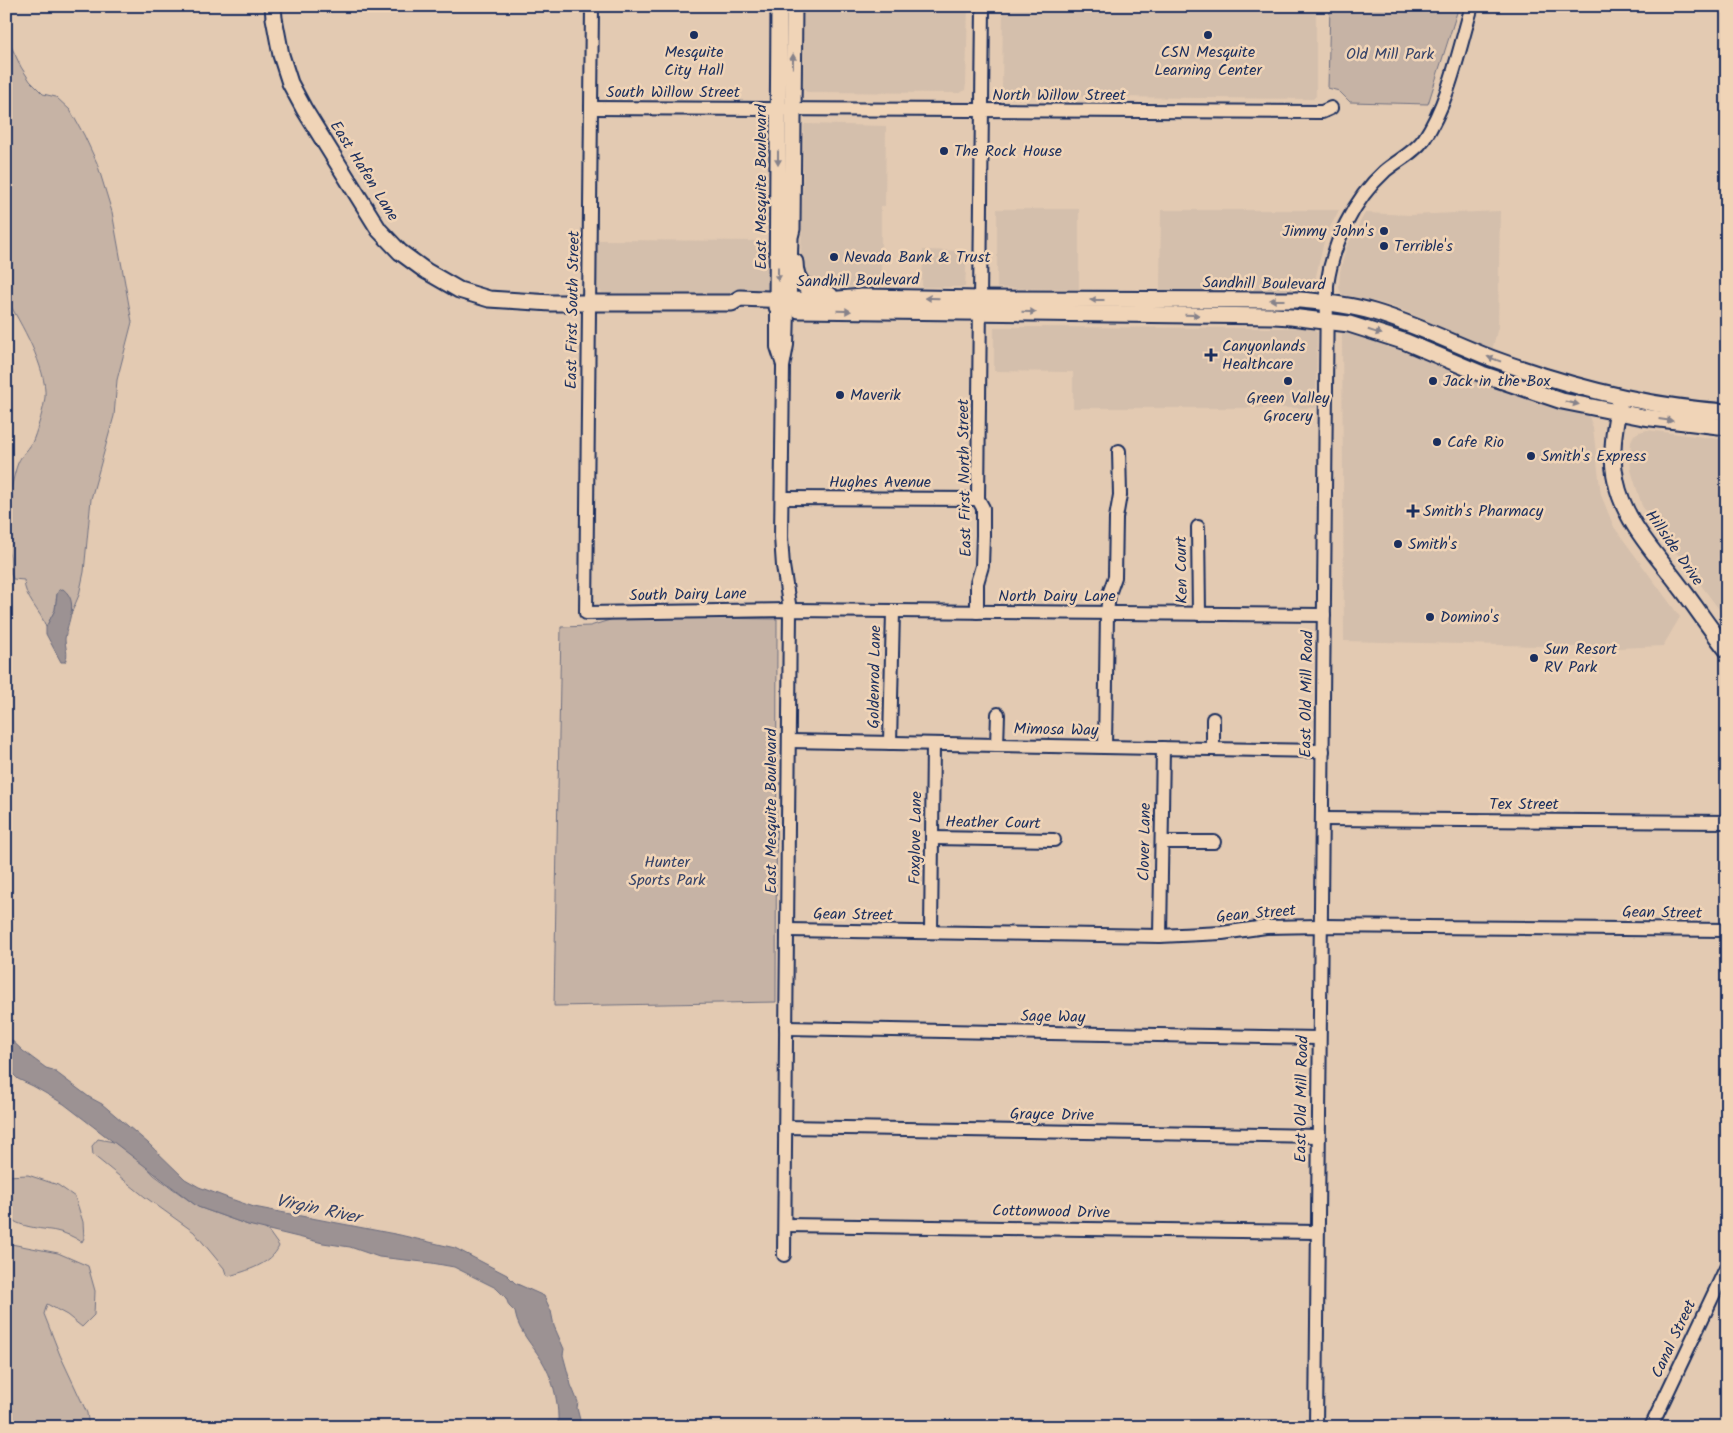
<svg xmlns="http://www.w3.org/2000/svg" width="1733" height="1433" font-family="Kalam,sans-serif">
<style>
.built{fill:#d4bfac}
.green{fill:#c6b3a5;stroke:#707182}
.water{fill:#9c9293;stroke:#686a7e}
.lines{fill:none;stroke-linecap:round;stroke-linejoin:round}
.stream{stroke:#686a7e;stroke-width:2.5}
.minor-casing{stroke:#1b2f5e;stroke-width:16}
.major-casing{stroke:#1b2f5e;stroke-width:19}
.minor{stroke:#f0d4b7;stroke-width:12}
.major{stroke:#f0d4b7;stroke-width:15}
.oneway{fill:#86828a}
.poi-dot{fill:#1b2f5e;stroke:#f0d4b7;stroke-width:2}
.labels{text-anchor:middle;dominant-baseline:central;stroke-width:5;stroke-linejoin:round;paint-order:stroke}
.poi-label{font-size:16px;fill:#1b2f5e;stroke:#f0d4b7;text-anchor:start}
.park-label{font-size:16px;fill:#354369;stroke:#f0d4b7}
.street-label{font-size:16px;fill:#1b2f5e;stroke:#f0d4b7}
.water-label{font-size:18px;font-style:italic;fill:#354369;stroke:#f0d4b7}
</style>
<rect width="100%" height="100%" fill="#e3cab2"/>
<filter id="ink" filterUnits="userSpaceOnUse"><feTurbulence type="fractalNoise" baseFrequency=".02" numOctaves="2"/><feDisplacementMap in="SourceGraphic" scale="10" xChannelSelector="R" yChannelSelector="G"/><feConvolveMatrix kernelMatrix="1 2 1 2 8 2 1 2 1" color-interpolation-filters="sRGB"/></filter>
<g filter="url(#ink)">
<g class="built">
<path d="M804,6H968L966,84L965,90L960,93L807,92L803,89Z"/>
<path d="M1003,6H1316V96L1313,99L1004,96L1002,91Z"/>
<path d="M805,124L886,126L885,206H881V286L827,287L819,285L809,279L804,270L801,253L804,126Z"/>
<path d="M997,209H1079V289L997,288Z"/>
<path d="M1161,210H1339L1325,237L1313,289L1309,293L1160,291Z"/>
<path d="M1500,211L1498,327L1492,350L1400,309L1377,302L1343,295L1341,293L1339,287L1340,272L1346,248L1365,213L1411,215Z"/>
<path d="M596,240L768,241V288L764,293L760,295L603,293L598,290L596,287Z"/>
<path d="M923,250L967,251L965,287H922Z"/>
<path d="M994,327L1309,328L1314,329L1317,333L1316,408H1073V372L994,371Z"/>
<path d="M1342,332L1391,346L1495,387L1546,403L1588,413L1593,428L1601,495L1614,527L1680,617L1663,646L1620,648L1344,641Z"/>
<path d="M1647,430L1727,440V617L1724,616L1642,506L1631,470L1630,455L1631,441L1634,435L1639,432Z"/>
</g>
<g class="green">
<path d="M1330,6H1459L1428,104L1350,102L1339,91L1328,88Z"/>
<path d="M6,41L11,46L21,67L30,81L43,94L56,97L70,110L84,135L97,163L112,212L132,322L117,380L114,416L91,499L84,572L79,595L71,614V603L57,594L55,610L46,627C41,611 24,598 24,580L13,579L11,574L10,556L6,547V503C12,490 13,476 18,463C22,453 30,450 34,438C38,427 44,408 45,397C47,368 21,323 6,298Z"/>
<path d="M620,617L777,619L776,1002L554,1006L561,627L590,626Z"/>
<path d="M98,1139L114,1142L146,1166L154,1175L198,1207L248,1225L262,1227L269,1232L279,1246C272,1264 246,1271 229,1276L226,1274L224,1268L194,1232L145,1197L93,1155L92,1146Z"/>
<path d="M28,1175L58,1185L75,1197L83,1222L84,1238L82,1242C74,1237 66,1233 56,1231C42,1228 12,1228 6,1212C4,1206 6,1184 6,1176Z"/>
<path d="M6,1243L58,1253L88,1266L95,1291L94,1315L82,1327L67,1315L47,1304L44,1314L60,1355L87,1413L89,1427H6Z"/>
</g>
<g class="water">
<path d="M63,589C80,602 67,622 65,639C65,647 69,654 65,662H61L46,634V627L55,610L57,594L59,590Z"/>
<path d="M6,1035L23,1051L46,1068L53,1070L89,1097L102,1104L148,1143L185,1179L199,1187L228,1198L254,1207L400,1235L455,1248L507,1275L515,1283L544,1296L551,1311L554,1326L564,1349L563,1355L571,1385L578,1402L577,1408L580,1420V1427H558C559,1406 555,1385 545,1366C536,1348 518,1333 515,1312L509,1306L506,1298L496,1288L454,1267L432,1263L379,1257L350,1247L323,1243L248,1225L198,1207L64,1104L33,1086L18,1079L13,1074V1069L6,1064Z"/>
</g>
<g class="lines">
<path class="stream" d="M1658,1427L1664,1414"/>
<defs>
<g id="minor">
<path d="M592,6L586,613L790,610L1324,615"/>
<path d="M591,108L1322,112L1331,108"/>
<path d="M777,309V347L783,365"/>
<path d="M782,498L978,499"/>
<path d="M1198,527L1199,614"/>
<path d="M977,612V583L982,566L983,535V508L978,499L983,6"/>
<path d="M789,741L1323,751"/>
<path d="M890,743L893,611"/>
<path d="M997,745L998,714"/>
<path d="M1105,747L1107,613L1109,594L1115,577L1116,518L1120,495L1119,451"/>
<path d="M1213,749V719"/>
<path d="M1322,819L1727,822"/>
<path d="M932,838L1054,840"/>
<path d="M1162,842H1214"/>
<path d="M787,930L1160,936L1222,933L1266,927L1320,926L1727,930"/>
<path d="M931,932L933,744"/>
<path d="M1160,936L1163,748"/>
<path d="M786,1028L1319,1038"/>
<path d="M785,1127L1318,1136"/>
<path d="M785,1225L1317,1232"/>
<path d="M784,1255L790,610L783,566L781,537L783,367L787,345L788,310"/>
<path d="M1316,1427L1327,285C1333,243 1353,200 1385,171C1398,160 1414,153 1424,139C1449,102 1459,49 1472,6"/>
<path d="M1651,1427L1727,1266"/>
</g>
<g id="major">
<path d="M273,6L274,18L281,55L290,83L304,109L379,230L400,252L426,271L459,290L489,299L551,303H732L740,298L817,301L862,297L980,299L1300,300C1325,302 1350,305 1374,312C1415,324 1452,343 1491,358C1567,386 1646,407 1727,412"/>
<path d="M795,262C795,285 810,292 830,295"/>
<path d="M777,307L779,6"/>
<path d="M788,308L790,237L792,229L794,6"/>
<path d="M799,310L1274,316L1291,317L1349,324L1406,342L1482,374L1562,401L1643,417L1727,427"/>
<path d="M1619,405C1614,430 1610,455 1616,481C1624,521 1655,553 1679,585C1696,607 1710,629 1727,650"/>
</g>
</defs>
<use href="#minor" class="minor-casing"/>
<use href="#major" class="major-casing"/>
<use href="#minor" class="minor"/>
<use href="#major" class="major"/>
</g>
<defs><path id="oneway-solid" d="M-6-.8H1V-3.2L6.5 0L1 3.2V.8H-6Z" transform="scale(1.25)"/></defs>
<g class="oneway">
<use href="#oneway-solid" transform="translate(793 61) rotate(-89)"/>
<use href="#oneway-solid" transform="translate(778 158) rotate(90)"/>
<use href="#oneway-solid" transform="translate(778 274) rotate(90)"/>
<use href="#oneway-solid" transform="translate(932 298) rotate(-179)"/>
<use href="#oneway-solid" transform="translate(1097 300) rotate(-180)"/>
<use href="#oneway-solid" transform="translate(1277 300) rotate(180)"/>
<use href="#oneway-solid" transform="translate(844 311) rotate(1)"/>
<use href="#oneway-solid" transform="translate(1029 312) rotate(1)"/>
<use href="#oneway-solid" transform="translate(1192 315) rotate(1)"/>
<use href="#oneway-solid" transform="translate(1375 332) rotate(17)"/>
<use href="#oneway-solid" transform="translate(1494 359) rotate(-160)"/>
<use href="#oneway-solid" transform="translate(1572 403) rotate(12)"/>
<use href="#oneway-solid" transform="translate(1666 420) rotate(8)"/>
</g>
</g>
<g class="poi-dot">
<circle cx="694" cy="35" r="5"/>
<circle cx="1208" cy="35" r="5"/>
<circle cx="944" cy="151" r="5"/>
<circle cx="1384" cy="231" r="5"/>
<circle cx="1384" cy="246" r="5"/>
<circle cx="834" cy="257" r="5"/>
<path d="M1208.5 347.5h5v5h5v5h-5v5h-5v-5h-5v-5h5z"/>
<circle cx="1288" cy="381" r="5"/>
<circle cx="1433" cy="381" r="5"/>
<circle cx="840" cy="395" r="5"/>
<circle cx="1437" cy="442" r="5"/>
<circle cx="1531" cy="456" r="5"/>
<path d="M1410.5 503.5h5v5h5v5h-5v5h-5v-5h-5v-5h5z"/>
<circle cx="1398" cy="544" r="5"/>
<circle cx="1430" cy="617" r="5"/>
<circle cx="1534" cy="658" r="5"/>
</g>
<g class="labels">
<g class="poi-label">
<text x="694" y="52" text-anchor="middle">Mesquite<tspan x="694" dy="18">City Hall</tspan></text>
<text x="1208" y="52" text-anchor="middle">CSN Mesquite<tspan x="1208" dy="18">Learning Center</tspan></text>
<text x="954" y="151">The Rock House</text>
<text x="1374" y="231" text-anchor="end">Jimmy John's</text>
<text x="1394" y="246">Terrible's</text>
<text x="844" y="257">Nevada Bank &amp; Trust</text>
<text x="1222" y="346">Canyonlands<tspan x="1222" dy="18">Healthcare</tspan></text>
<text x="1443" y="381">Jack in the Box</text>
<text x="850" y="395">Maverik</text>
<text x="1288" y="398" text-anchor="middle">Green Valley<tspan x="1288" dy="18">Grocery</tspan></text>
<text x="1447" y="442">Cafe Rio</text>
<text x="1541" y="456">Smith's Express</text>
<text x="1423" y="511">Smith's Pharmacy</text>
<text x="1408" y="544">Smith's</text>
<text x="1440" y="617">Domino's</text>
<text x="1544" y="649">Sun Resort<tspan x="1544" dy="18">RV Park</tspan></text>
</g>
<g class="park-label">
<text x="1390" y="54">Old Mill Park</text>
<text x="667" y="862">Hunter<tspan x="667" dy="18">Sports Park</tspan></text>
</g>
<g class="street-label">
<text x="673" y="92">South Willow Street</text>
<text x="1059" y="95">North Willow Street</text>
<text transform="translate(364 171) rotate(58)">East Hafen Lane</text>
<text transform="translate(761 187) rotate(-90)">East Mesquite Boulevard</text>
<text transform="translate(858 281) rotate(-1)">Sandhill Boulevard</text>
<text transform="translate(1264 284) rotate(1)">Sandhill Boulevard</text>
<text transform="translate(573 310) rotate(-89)">East First South Street</text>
<text transform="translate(965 478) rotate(-91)">East First North Street</text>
<text x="880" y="482">Hughes Avenue</text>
<text transform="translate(1674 548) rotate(55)">Hillside Drive</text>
<text transform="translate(1182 570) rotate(-91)">Ken Court</text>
<text transform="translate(688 595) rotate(-1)">South Dairy Lane</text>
<text x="1057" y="596">North Dairy Lane</text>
<text transform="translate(875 677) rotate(-89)">Goldenrod Lane</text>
<text transform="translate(1307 694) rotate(-89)">East Old Mill Road</text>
<text transform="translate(1056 730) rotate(1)">Mimosa Way</text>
<text x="1524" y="804">Tex Street</text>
<text transform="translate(771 811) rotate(-90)">East Mesquite Boulevard</text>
<text transform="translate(993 823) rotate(1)">Heather Court</text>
<text transform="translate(916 838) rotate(-89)">Foxglove Lane</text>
<text transform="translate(1145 842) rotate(-89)">Clover Lane</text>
<text transform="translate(1662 913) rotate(1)">Gean Street</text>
<text transform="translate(1256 914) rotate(-5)">Gean Street</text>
<text transform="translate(853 915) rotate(1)">Gean Street</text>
<text transform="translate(1053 1017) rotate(1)">Sage Way</text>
<text transform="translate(1302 1099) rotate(-89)">East Old Mill Road</text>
<text transform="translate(1052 1115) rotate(1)">Grayce Drive</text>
<text transform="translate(1051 1212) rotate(1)">Cottonwood Drive</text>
<text transform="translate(1674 1339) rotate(-65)">Canal Street</text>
</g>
<g class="water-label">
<text transform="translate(318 1210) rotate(12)">Virgin River</text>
</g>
</g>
<rect width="1733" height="1433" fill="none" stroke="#f0d4b7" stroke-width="25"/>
<rect x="12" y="12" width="1708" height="1408" fill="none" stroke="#1b2f5e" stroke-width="2" filter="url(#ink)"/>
</svg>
